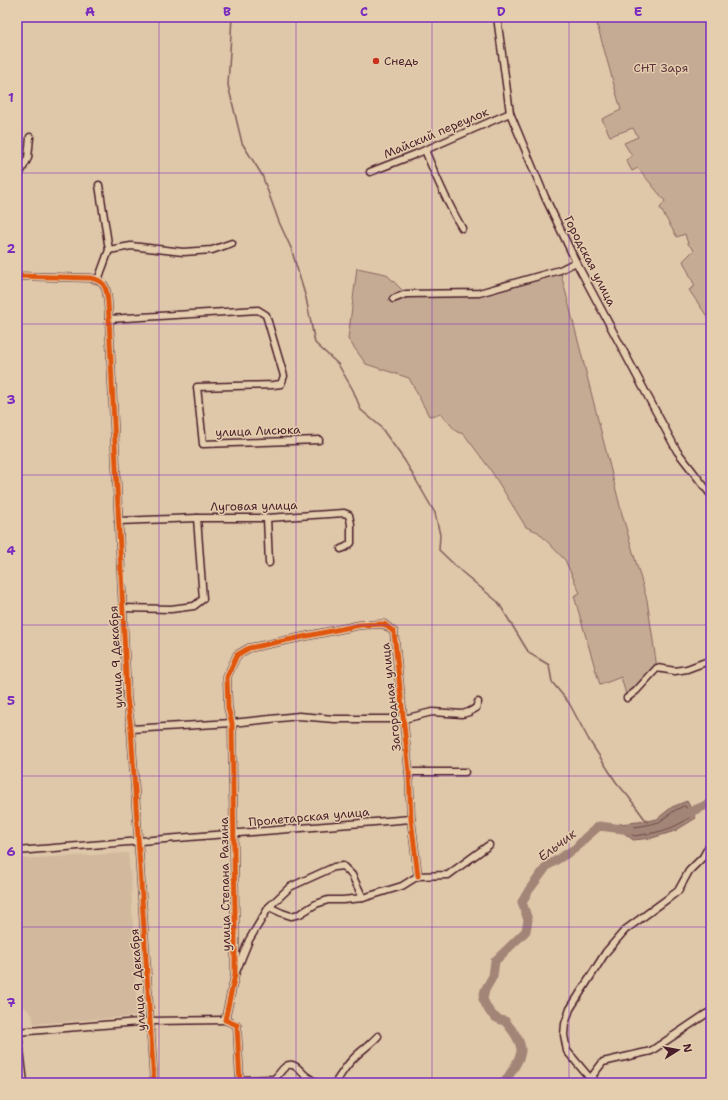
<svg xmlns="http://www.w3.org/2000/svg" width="728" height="1100" font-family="'Shantell Sans',sans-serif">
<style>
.built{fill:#d2b99e}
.green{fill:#c6ab94;stroke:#886560}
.water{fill:#a38577;stroke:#7f5c59}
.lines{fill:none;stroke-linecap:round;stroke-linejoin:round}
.shore{stroke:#6e4849;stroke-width:1}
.stream{stroke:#7f5c59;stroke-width:1.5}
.river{stroke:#a38577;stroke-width:9}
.minor-casing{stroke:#4a1f2b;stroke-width:9}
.minor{stroke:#e5ceae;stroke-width:6}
.cycleway-casing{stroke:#e5ceae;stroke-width:8}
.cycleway{stroke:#e0560e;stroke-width:5}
.grid{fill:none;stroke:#7b2cbf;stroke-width:1;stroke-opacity:0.55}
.poi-dot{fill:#c8321e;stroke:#e5ceae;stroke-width:1.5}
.labels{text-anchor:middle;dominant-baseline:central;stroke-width:3;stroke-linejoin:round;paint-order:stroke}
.poi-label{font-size:12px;fill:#4a1f2b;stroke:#e5ceae;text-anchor:start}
.park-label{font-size:12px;fill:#5d343b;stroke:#e5ceae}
.street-label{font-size:12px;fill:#4a1f2b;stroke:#e5ceae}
.water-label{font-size:13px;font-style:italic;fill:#5c333a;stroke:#e5ceae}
.neatline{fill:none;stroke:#7b2cbf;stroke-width:1.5}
.grid-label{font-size:13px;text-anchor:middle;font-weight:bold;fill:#7b2cbf}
</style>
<rect width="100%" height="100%" fill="#dfc7a9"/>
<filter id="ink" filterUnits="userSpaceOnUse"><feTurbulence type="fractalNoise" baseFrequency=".025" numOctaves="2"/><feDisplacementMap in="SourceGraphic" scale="8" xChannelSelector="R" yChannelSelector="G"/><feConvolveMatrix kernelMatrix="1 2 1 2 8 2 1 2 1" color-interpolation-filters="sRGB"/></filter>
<g filter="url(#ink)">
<g class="built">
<path d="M292,17H321L293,23Z"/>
<path d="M128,853L131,883L137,1016L34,1024L32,1015L25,1007L17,1008V859Z"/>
</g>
<g class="green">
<path d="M595,17H711V322L689,290L695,286L683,261L694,250L688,244L685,234L677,237L660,208L665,201L638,168L632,171L626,160L632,156L624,143L638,137L633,128L610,136L602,119L621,110Z"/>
<path d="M357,268L386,274L406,294H473L560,270L622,514L647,600L657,668L627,698L621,677L600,685L574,596L580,593L565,560L538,532L526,527L490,469L464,434L457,432L441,414L429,416L409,378L366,364L348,339Z"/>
</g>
<path class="water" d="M687,801L696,818L675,831L652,838L633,840L619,829V824L647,821L657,819L672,807Z"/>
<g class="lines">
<path class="shore" d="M684,806L686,807L690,817C673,830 656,833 634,836L627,831L628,828L647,825L659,822L674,811Z"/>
<path class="stream" d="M232,17L228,85L242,143L262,175L279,222L291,248L306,298L315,343L338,364L353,390L361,410L380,426L405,461L435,513L440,535L439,550L462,572L498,602L529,653L549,665L552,682L569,703L589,740L616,782L628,796L647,822"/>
<g class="river">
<path d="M681,816L711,803"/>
<path d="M504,1083C509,1075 522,1058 521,1049C520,1038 511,1029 505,1021C492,1019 488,1010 483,999L485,990L493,976L495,961L526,931L528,920L522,902L529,890L547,866L576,848L585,838L599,826L631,830"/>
</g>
<defs>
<g id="minor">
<path d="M497,17L510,113L545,197L576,262L677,451L711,495"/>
<path d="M425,150C436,177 447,203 462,228"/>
<path d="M370,172L416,154L510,113"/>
<path d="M17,179L28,158L30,137"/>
<path d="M109,250L131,246L183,252L212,250L232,243"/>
<path d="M17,276L91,278C95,279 100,280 103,284C109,291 108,310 109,319L127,697L131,729L154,1083"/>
<path d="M98,280L109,250L99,185"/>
<path d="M393,299L406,294L479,293L560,270L576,262"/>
<path d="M109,319L258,310L266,315L284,376L281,384L273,385L197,387L203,444L319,440"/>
<path d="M267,518L269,563"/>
<path d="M118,521L197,518H267L344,513L349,515L351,524V543L346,547L341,549"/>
<path d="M123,608L171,609L194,606L203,599L197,518"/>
<path d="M627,698L636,691L657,668L675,671L687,669L711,660"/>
<path d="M131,729L232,723L299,716L334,719H404L432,712L462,714L469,712L476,708L478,702"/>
<path d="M409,772H465"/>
<path d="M17,851L411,819"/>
<path d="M269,907L282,913L291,916L300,914L316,904L328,900H343L363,898"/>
<path d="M236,972L249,940L269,907L290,887L334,867L343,866L352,875L363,898L402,886L418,876L448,875L489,845"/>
<path d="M17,1032L151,1021L225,1020"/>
<path d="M18,1032L24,1083"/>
<path d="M240,1080L274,1079C279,1075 281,1070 285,1067C293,1060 300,1071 306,1076C309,1078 313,1081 317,1083"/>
<path d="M240,1083L237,1025L225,1020L235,975V913L232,723L228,708L227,677L237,655L249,648L360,625L384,624L394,632L409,772L411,819L418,876"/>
<path d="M335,1083C341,1075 345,1067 352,1060C360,1051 370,1045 378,1036"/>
<path d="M594,1083L567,1051L564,1035L565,1024L570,1009L606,952L625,930L666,900L678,891L689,871L703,857L709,846"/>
<path d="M594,1083L593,1075L603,1062L651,1051L706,1014L711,1012"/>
</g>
</defs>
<use href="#minor" class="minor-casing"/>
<use href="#minor" class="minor"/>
<defs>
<g id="cycleway">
<path d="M17,276L91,278C95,279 100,280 103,284C109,291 108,310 109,319L127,697L131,729L154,1083"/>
<path d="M240,1083L237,1025L225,1020L235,975V913L232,723L228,708L227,677L237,655L249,648L360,625L384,624L394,632L409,772L411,819L418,876"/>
</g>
</defs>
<use href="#cycleway" class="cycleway-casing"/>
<use href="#cycleway" class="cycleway"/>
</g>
</g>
<path class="grid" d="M159,17V1083M296,17V1083M432,17V1083M569,17V1083M17,173H711M17,324H711M17,475H711M17,625H711M17,776H711M17,927H711"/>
<circle class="poi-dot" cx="376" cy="61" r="4"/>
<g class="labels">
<g class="poi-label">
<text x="384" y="61">Снедь</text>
</g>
<g class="park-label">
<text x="661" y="68">СНТ Заря</text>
</g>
<g class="street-label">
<text transform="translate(436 133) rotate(-23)">Майский переулок</text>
<text transform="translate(590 261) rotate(63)">Городская улица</text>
<text transform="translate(258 431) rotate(-2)">улица Лисюка</text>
<text transform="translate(254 506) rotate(-1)">Луговая улица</text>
<text transform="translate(116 657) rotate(-93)">улица 9 Декабря</text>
<text transform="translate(391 697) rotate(-96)">Загородная улица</text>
<text transform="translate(309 817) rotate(-5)">Пролетарская улица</text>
<text transform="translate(225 884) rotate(-91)">улица Степана Разина</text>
<text transform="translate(138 980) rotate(-94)">улица 9 Декабря</text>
</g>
<g class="water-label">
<text transform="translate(557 845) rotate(-37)">Ельчик</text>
</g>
</g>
<rect width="728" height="1100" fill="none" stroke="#e5ceae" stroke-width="44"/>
<g transform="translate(678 1050) rotate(79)" stroke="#e5ceae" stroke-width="3" paint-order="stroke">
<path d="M0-3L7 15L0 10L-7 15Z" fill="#4a1f2b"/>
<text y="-6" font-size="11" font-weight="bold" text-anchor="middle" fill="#4a1f2b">N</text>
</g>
<rect x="22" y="22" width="684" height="1056" class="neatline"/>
<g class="grid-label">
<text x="90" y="16">A</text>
<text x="227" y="16">B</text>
<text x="364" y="16">C</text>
<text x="501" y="16">D</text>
<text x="638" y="16">E</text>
<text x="11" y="102">1</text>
<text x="11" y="253">2</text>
<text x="11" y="404">3</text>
<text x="11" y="555">4</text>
<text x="11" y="705">5</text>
<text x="11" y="856">6</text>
<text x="11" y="1007">7</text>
</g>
</svg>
